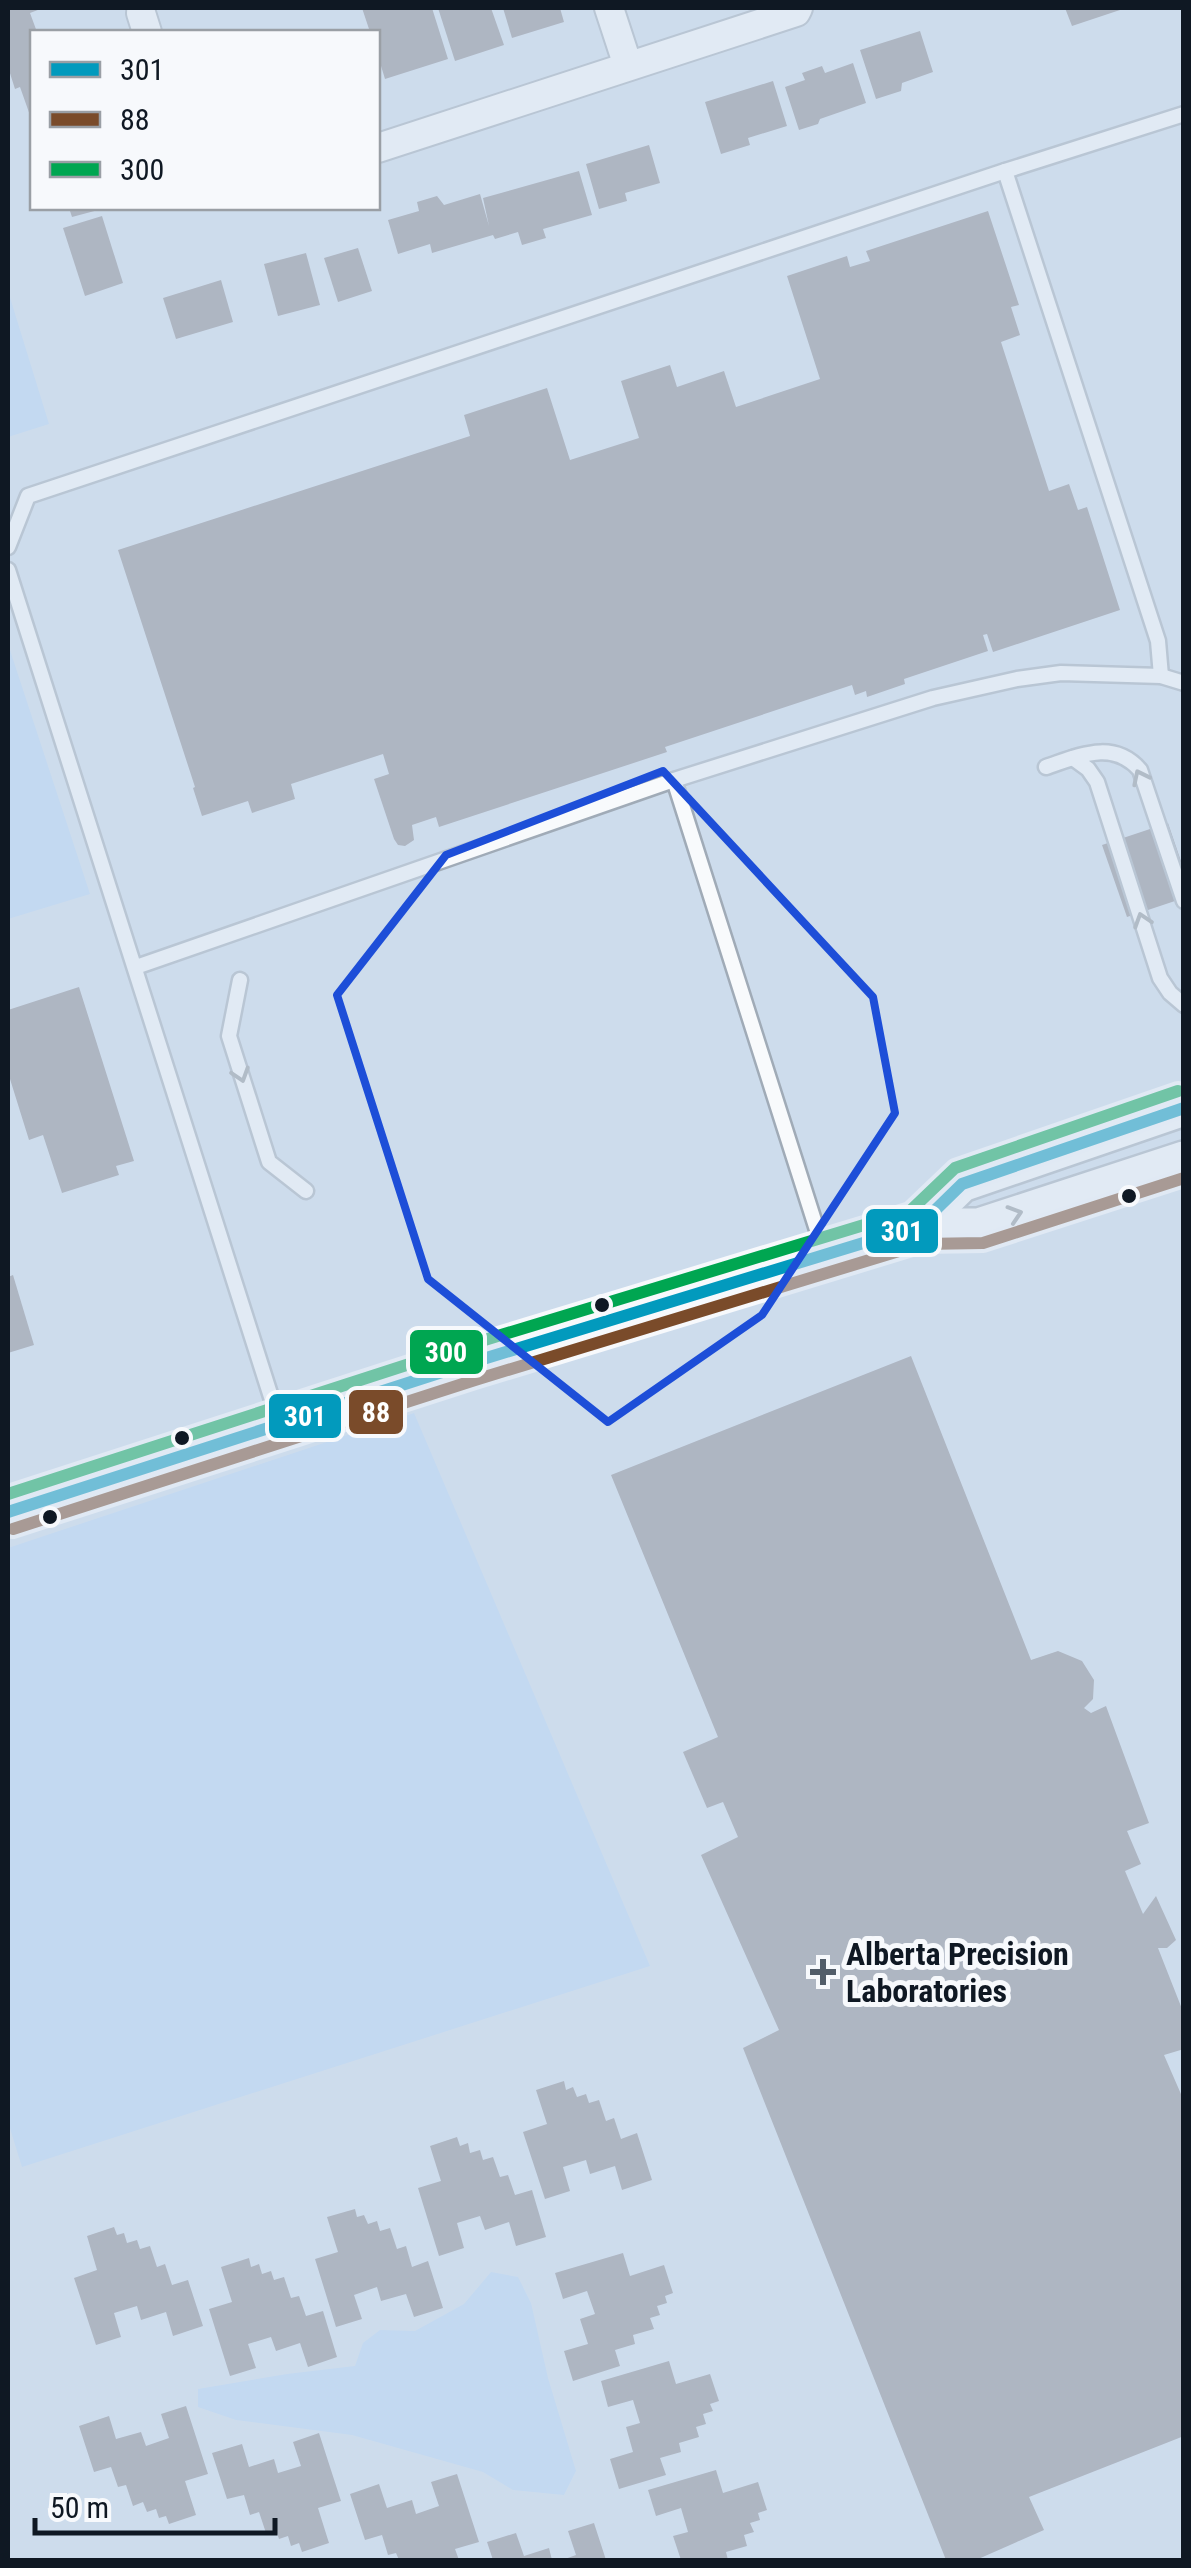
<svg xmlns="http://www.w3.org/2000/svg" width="1191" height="2568" font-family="'Roboto Condensed',sans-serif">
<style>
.green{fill:#b6d5f5}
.building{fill:#87878f}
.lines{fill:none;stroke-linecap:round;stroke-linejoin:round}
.service-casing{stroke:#a0abb7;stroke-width:19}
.minor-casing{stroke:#a0abb7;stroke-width:32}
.tertiary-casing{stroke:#a0abb7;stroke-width:40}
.service{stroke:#f8fafc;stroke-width:14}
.minor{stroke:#f8fafc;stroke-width:28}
.tertiary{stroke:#f8fafc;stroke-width:35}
.bus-1-casing{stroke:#f7f9fc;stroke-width:20}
.bus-2-casing{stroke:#f7f9fc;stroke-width:20}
.bus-3-casing{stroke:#f7f9fc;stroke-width:20}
.bus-1{stroke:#029abd;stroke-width:12}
.bus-2{stroke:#7a4b2a;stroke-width:12}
.bus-3{stroke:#00a651;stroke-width:12}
.oneway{stroke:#8f949a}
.marked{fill:none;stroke:#1d4ed8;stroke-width:8;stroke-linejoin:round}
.bus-dot{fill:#0f1823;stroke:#f7f9fc;stroke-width:4}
.poi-dot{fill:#525d69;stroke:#f7f9fc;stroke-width:4}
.labels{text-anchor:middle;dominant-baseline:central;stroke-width:10;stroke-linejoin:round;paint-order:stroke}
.poi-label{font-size:32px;font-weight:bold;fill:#0f1823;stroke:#f7f9fc;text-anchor:start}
.line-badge{stroke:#f7f9fc;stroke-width:4}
.badge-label{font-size:28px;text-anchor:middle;font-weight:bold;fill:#fff}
</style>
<rect width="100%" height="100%" fill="#cddcec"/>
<g class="green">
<path d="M8,291L49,424L8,437Z"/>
<path d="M8,644L90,894L8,919Z"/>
<path d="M414,1413L650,1966L22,2167L8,2122V1548Z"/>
<path d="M491,2272L518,2277L531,2303L548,2378L576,2471L564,2495L513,2490L483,2472L352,2435L236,2420L198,2407V2389L287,2374L355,2366L363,2343L380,2330L415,2331L464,2304Z"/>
</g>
<g class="building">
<path d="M8,8H43L30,13L37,32H32V121L20,87L15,89L8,67Z"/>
<path d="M362,8H432L448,59L385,79L378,56V32H370Z"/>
<path d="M438,8H491L504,45L455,61Z"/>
<path d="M503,8H560L564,22L512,38Z"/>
<path d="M1065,8H1126L1072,26Z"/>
<path d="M920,31L933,72L902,83L901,91L876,99L860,50Z"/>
<path d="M853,63L866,103L820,119L818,124L799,130L785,87L805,80L802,73L822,66L825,73Z"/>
<path d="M773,81L787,126L748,138L750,145L721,154L705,102Z"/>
<path d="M649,145L660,183L625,193L627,201L599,209L586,164Z"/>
<path d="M579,171L592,215L543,229L546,238L522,245L518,232L495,239L493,235L432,253L430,244L398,254L388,220L419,211L417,202L437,196L444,205L480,194L489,226L483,198Z"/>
<path d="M69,208H102V209L72,217Z"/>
<path d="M988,211L1019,305L1011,307L1020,335L1001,342L1049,491L1069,484L1078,510L1087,507L1120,610L993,652L987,634L983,635L988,651L904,679L905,684L867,697L866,691L855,695L852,685L665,747L667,752L439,827L436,817L412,825L414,840L405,846L398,845L394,839L374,779L389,774L383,754L291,784L295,799L252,813L248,801L202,816L193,788L195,787L118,550L470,436L464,415L547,388L570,460L639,438L621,381L670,365L677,387L724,371L736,407L820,379L787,276L847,256L850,267L870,261L866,251Z"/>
<path d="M102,216L123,283L85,296L63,228Z"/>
<path d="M358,248L372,291L338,302L324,258Z"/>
<path d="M306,253L320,305L278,316L264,264Z"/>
<path d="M221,280L233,322L176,339L163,298Z"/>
<path d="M1168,823L1184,870V898L1127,917L1102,845Z"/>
<path d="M79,987L134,1161L116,1166L119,1175L62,1193L43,1135L29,1140L10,1079L8,1080V1010Z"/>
<path d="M13,1275L34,1345L8,1353V1277Z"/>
<path d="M911,1356L1031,1660L1058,1651L1082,1661L1094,1680L1093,1699L1084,1708L1091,1713L1106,1706L1149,1823L1127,1831L1141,1864L1125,1871L1143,1914L1156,1896L1176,1940L1167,1948H1158L1184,2014V2049L1164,2055L1184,2101V2436L1029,2497L1044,2530L976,2560H946L743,2048L779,2030L701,1855L738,1837L723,1802L707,1808L683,1752L718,1737L611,1475Z"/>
<path d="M564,2081L566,2090L573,2087L577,2097L586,2094L589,2103L599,2100L606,2121L614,2118L621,2139L637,2133L652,2180L622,2190L615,2166L590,2174L586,2160L563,2167L570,2191L545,2199L523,2132L547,2124L536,2090Z"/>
<path d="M457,2137L460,2146L468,2143L470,2153L480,2150L483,2160L493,2157L500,2177L508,2175L515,2195L532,2190L546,2237L516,2246L509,2222L485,2230L480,2216L457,2223L464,2248L439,2256L418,2188L441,2181L430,2146Z"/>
<path d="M355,2209L357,2217L364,2215L368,2224L377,2221L380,2231L390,2228L397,2249L406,2246L412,2267L428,2261L443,2308L414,2317L406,2294L381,2301L377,2287L354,2295L362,2319L336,2327L315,2259L338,2252L327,2217Z"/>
<path d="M114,2227L117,2235L124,2233L127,2243L137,2240L140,2249L150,2246L157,2267L165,2264L172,2285L188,2280L203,2326L173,2336L166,2312L141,2320L137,2306L114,2313L121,2337L96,2345L74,2278L97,2270L87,2236Z"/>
<path d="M623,2253L630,2276L664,2265L673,2293L665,2296L667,2303L657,2306L660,2315L650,2318L654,2329L633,2335L635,2344L615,2350L620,2366L573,2381L564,2351L588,2344L580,2319L595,2314L587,2291L563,2299L555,2273Z"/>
<path d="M249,2258L251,2267L259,2264L262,2274L271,2271L274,2280L284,2277L291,2298L299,2296L306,2316L323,2311L337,2357L308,2367L300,2343L276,2351L271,2337L248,2344L256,2368L230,2376L209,2309L232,2302L221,2267Z"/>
<path d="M669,2361L676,2384L710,2374L719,2401L710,2404L713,2411L703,2414L706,2424L696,2427L699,2437L679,2443L681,2452L660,2458L666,2475L619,2489L610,2459L633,2452L626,2427L640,2423L633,2400L608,2407L601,2381Z"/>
<path d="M186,2406L208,2474L185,2481L196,2515L169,2524L166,2516L159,2518L156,2509L147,2512L143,2502L133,2506L126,2485L118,2487L111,2467L94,2472L79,2426L109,2416L116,2439L141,2432L146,2446L169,2438L161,2414Z"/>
<path d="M319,2433L341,2501L318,2508L329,2543L302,2552L299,2543L291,2546L288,2536L279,2539L276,2530L266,2533L259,2512L250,2515L244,2495L227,2499L212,2453L242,2444L249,2467L274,2459L278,2473L301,2466L293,2442Z"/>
<path d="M716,2470L723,2493L758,2482L767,2510L758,2513L760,2520L750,2523L754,2532L744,2535L747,2546L726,2552L728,2560H681L673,2536L688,2532L681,2508L656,2516L648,2490Z"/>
<path d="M457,2474L479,2542L455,2549L459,2560H399L396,2553L388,2555L382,2535L365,2540L350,2494L379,2484L387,2508L412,2500L416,2514L439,2506L431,2482Z"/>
<path d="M594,2523L606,2560H562L576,2555L568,2531Z"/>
<path d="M516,2533L524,2556L549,2548L552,2560H493L487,2542Z"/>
</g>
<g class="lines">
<defs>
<g id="service">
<path d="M8,547L28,496L1005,171"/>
<path d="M8,570L279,1422"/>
<path d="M1161,676L1158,641L1005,171L1184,114"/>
<path d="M1073,758L1088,769L1097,782L1160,978L1170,993L1184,1005"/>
<path d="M1046,767C1079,756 1113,739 1140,770L1184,901"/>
<path d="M136,967L674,780"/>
<path d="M240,980L229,1036L269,1162L306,1191"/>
<path d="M825,1255L674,780L933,698L1017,679L1061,673L1161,676L1184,683"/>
</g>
<g id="minor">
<path d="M609,8L628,66"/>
<path d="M141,13L147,32"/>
<path d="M378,148L796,12L798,8"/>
</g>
<g id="tertiary">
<path d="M919,1226L962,1184L1184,1108"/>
<path d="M8,1512L470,1363L919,1226H979L1184,1159"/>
</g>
</defs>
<use href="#service" class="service-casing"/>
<use href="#minor" class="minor-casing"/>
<use href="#tertiary" class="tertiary-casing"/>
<use href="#service" class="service"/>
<use href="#minor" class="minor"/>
<use href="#tertiary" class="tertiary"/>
<defs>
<path id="bus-1" d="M8,1512L470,1363L919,1226L962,1184L1184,1108"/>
<path id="bus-2" d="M13,1529L475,1380L922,1244L983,1243L1184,1178"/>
<path id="bus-3" d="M8,1494L465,1346L910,1211L955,1168L1178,1091"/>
</defs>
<use href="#bus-1" class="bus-1-casing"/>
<use href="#bus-2" class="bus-2-casing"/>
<use href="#bus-3" class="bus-3-casing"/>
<use href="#bus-1" class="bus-1"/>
<use href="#bus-2" class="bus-2"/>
<use href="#bus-3" class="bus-3"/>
</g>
<defs><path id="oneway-chevron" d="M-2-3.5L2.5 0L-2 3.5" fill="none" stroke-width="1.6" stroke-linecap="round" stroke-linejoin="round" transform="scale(2.5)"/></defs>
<g class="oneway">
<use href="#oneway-chevron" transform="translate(1140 777) rotate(-116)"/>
<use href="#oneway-chevron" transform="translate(1142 920) rotate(-108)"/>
<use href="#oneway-chevron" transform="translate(241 1075) rotate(72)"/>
<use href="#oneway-chevron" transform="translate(1015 1214) rotate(-18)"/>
</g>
<path d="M0 0H1191V2568H0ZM663,771L873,997L895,1113L762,1315L608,1422L428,1279L337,995L446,855Z" fill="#cddcec" fill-opacity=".55" fill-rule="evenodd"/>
<path class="marked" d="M663,771L873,997L895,1113L762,1315L608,1422L428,1279L337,995L446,855Z"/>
<g class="bus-dot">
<circle cx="1129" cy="1196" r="9"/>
<circle cx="602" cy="1305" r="9"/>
<circle cx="182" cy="1438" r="9"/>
<circle cx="50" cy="1517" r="9"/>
</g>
<path class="poi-dot" d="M818 1957h10v10h10v10h-10v10h-10v-10h-10v-10h10z"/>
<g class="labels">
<g class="poi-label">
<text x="846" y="1954">Alberta Precision<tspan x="846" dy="37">Laboratories</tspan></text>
</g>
</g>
<g class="line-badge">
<rect x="864" y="1207" width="76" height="48" rx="10" fill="#029abd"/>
<rect x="408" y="1328" width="77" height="48" rx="10" fill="#00a651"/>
<rect x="347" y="1388" width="58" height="48" rx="10" fill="#7a4b2a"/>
<rect x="267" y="1392" width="76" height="48" rx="10" fill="#029abd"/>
</g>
<g class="badge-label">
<text x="902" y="1241">301</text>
<text x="446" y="1362">300</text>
<text x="376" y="1422">88</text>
<text x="305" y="1426">301</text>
</g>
<rect width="1191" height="2568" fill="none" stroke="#0f1823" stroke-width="20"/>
<rect x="30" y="30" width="350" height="180" fill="#f7f9fc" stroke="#9a9fa5" stroke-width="2.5"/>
<rect x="50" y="62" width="50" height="15" fill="#029abd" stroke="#9a9fa5" stroke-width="2.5"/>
<text x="120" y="80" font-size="30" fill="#0f1823">301</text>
<rect x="50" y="112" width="50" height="15" fill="#7a4b2a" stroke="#9a9fa5" stroke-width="2.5"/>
<text x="120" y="130" font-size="30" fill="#0f1823">88</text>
<rect x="50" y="162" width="50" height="15" fill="#00a651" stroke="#9a9fa5" stroke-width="2.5"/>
<text x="120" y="180" font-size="30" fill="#0f1823">300</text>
<path d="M35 2518v15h240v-15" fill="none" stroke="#0f1823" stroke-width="5"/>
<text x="50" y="2518" font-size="30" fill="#0f1823" stroke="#f7f9fc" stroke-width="8" paint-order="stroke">50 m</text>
</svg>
